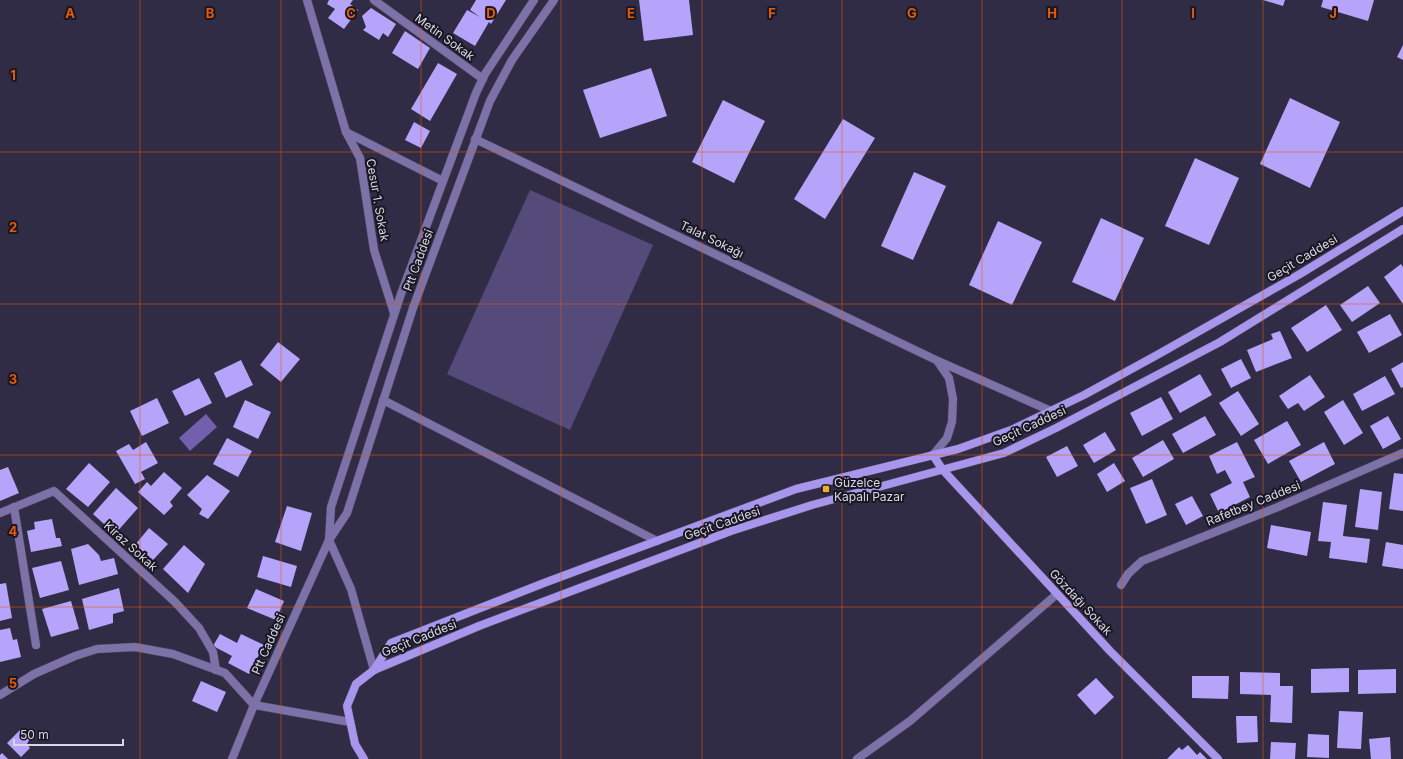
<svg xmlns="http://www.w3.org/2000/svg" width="1403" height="759" font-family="Inter,sans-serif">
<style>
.green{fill:#544b7b}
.water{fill:#7260af}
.building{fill:#b5a4fa}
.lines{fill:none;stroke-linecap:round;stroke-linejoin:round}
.minor-casing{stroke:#4c475f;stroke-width:9}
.tertiary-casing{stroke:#4c475f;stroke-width:9}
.secondary-casing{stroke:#4c475f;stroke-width:9}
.minor{stroke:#7c72a7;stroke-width:8}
.tertiary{stroke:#7c72a7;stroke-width:8}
.secondary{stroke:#a796eb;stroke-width:8}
.grid{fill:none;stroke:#e8590c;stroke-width:1;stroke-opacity:0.55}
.poi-dot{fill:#e5ad35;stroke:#181722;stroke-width:1.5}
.labels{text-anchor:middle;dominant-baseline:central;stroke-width:4;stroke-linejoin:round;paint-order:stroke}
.street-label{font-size:12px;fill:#d9d7e7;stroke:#181722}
.poi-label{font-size:12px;fill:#d9d7e7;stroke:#181722;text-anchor:start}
.grid-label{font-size:13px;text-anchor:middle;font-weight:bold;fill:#e8590c;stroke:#181722;stroke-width:4;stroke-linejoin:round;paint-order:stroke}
</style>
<rect width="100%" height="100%" fill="#312c45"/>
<path class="green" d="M530,190L653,245L570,430L447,374Z"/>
<path class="water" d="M206,414L217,427L190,451L179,438Z"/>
<g class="building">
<path d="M329,0H353L350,4L358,10L344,29L328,18L335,9L327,4Z"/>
<path d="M476,0H506L491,24L489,22L475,46L453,33L467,10L480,17L470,10Z"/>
<path d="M639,0H689L693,35L644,41Z"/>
<path d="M1263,0H1285L1283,6Z"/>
<path d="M1323,0H1374L1368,21L1321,7Z"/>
<path d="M371,8L396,24L388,37L383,33L379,40L363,30L366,27L362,16Z"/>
<path d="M405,31L430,48L418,69L392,53Z"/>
<path d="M1403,45V60L1397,57Z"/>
<path d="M438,63L457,74L430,121L411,109Z"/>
<path d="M651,68L667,116L600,138L583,90Z"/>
<path d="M1290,98L1340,122L1310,188L1260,164Z"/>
<path d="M723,100L765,121L734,183L692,162Z"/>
<path d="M843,119L875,138L825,219L794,199Z"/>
<path d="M414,122L430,131L421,148L405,140Z"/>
<path d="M1195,158L1239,178L1209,245L1165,226Z"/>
<path d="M914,172L946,186L913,260L881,246Z"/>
<path d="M1101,218L1144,238L1115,301L1072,282Z"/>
<path d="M998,221L1042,242L1012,305L969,285Z"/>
<path d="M1401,264L1403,267V304L1384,277Z"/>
<path d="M1368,286L1380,303L1352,322L1340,305Z"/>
<path d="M1326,305L1342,330L1307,352L1291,328Z"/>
<path d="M1390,314L1402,335L1369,353L1357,332Z"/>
<path d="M1280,331L1292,358L1256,372L1247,350L1273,339L1271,334Z"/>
<path d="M278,342L300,359L281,382L260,365Z"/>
<path d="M1241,359L1251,378L1231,388L1221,369Z"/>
<path d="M241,360L253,385L226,398L214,373Z"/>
<path d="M1403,362V387L1401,388L1391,369Z"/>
<path d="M1200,374L1212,395L1180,413L1168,392Z"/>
<path d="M1310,375L1325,397L1304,411L1298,403L1288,409L1279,396Z"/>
<path d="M1385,376L1395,394L1362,411L1353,394Z"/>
<path d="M199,378L212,403L185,416L172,391Z"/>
<path d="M1238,391L1259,424L1241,436L1219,403Z"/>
<path d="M1161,397L1173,419L1142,436L1130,413Z"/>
<path d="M157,398L169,423L142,436L130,411Z"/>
<path d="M245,400L271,412L258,439L233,427Z"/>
<path d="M1343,400L1363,433L1344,445L1324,412Z"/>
<path d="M1205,416L1216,435L1183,453L1172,434Z"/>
<path d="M1388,416L1401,439L1383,449L1370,426Z"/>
<path d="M1287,421L1301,445L1268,464L1254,440Z"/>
<path d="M1105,432L1116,450L1094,463L1083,445Z"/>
<path d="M227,438L252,451L238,477L213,464Z"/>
<path d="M1163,440L1174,459L1143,477L1132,458Z"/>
<path d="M146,442L158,463L141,472L145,479L135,484L116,451L129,444L133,450Z"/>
<path d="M1237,442L1255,477L1243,482L1250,497L1219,513L1210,494L1232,483L1225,470L1217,474L1209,456Z"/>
<path d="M1324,442L1335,464L1301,482L1289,461Z"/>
<path d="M1067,446L1078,466L1057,477L1046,457Z"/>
<path d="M89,463L110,482L88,507L66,489Z"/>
<path d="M1114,463L1125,481L1107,492L1097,474Z"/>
<path d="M8,467L19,493L0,501V470Z"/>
<path d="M164,472L182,488L170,502L173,506L164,515L138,492L147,482L151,486Z"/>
<path d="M1394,473L1403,474V511L1389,509Z"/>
<path d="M207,475L230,491L208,519L199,514L202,509L187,495Z"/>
<path d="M1152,479L1167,515L1146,524L1130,488Z"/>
<path d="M116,488L138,508L115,534L93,514Z"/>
<path d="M1360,489L1382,492L1378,530L1355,527Z"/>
<path d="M1192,496L1203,516L1186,525L1175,504Z"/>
<path d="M1323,502L1347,505L1343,536L1370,539L1367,563L1329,558L1331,542L1318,541Z"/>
<path d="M287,506L312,513L301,551L275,542Z"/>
<path d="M52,519L56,538H60L62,546L31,552L27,531L35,529L34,522Z"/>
<path d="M1271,525L1311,532L1307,556L1267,548Z"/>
<path d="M149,528L168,544L153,560L135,545Z"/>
<path d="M1386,542L1403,545V569L1382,566Z"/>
<path d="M88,544L99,555L101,561L114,558L118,574L79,585L71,549Z"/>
<path d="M184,545L205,564L188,593L163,569Z"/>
<path d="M263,556L297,566L291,587L257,577Z"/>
<path d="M61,561L69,590L40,598L32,568Z"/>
<path d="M6,583L12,618L0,621V584Z"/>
<path d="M119,588L124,611L113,614V623L89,630L82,599Z"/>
<path d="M256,589L284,601L276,620L247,608Z"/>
<path d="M71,601L79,629L51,637L42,609Z"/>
<path d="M10,628L13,640L17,639L21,657L0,662V630Z"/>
<path d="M220,634L237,643L241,634L264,645L249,674L228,663L232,656L213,646Z"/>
<path d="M1349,668V692L1311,693V669Z"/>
<path d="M1396,669V693L1358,694V670Z"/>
<path d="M1240,672L1280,673V686H1293L1292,723L1270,722L1271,695L1240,694Z"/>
<path d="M1192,676H1229L1228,699L1192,698Z"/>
<path d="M1096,678L1114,697L1095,715L1077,695Z"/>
<path d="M201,681L226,692L217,712L192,701Z"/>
<path d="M1339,711L1363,712L1361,749L1337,748Z"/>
<path d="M1236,716H1257L1258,742L1237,743Z"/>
<path d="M21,729L30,738L27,744L30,748L21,757L7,743Z"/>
<path d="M1308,734L1329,735V758L1307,757Z"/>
<path d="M1390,737L1391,759H1371L1369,739Z"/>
<path d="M1271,742L1296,743L1295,759H1270Z"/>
<path d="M1188,745L1197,755L1200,752L1207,759H1167L1179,747L1182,750Z"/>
<path d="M2,753L8,759H0V755Z"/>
</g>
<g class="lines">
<defs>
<g id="minor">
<path d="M307,0L346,132L360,158L374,250L394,313"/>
<path d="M374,0L483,79"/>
<path d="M346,132L443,181"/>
<path d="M475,139L938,361L1051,411"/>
<path d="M383,400L657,541"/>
<path d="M933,455L947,438L952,422L953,399L949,378L938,362"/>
<path d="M14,507L36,645"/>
<path d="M0,513L54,491L175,602L199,628L213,652L216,670"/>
<path d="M1121,585L1128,574L1142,561L1278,507L1403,453"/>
<path d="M0,695L34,674L75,656L97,649L135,647L173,654L225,673L254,705L350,722"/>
<path d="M232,759L254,705L329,540"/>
<path d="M857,759L910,721L1057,594"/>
</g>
<g id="tertiary">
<path d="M534,0L485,74L476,93L401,294L331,507L329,540L347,513L413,308L490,101L512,60L554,0"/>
<path d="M329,540L351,589L374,670"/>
</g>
<g id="secondary">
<path d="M933,455L942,469L1110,651L1218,759"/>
<path d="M374,670L391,643L544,583L796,489L958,449L1011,430L1084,395L1157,355L1300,274L1403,211"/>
<path d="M364,759L355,744L347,706L356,684L374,670L479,626L731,531L812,505L1004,453L1056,428L1220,342L1403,229"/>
</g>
</defs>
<use href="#minor" class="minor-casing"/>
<use href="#tertiary" class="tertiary-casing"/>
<use href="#secondary" class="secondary-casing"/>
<use href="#minor" class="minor"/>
<use href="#tertiary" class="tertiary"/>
<use href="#secondary" class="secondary"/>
</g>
<path class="grid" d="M140,0V759M281,0V759M421,0V759M561,0V759M702,0V759M842,0V759M982,0V759M1122,0V759M1263,0V759M0,152H1403M0,304H1403M0,455H1403M0,607H1403"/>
<rect class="poi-dot" x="822" y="485" width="8" height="8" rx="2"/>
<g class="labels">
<g class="street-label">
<text transform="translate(445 37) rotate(36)">Metin Sokak</text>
<text transform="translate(378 200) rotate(80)">Cesur 1. Sokak</text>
<text transform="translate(712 239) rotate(26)">Talat Sokağı</text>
<text transform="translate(1302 258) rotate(-31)">Geçit Caddesi</text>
<text transform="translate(418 260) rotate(-70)">Ptt Caddesi</text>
<text transform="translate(1029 426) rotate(-25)">Geçit Caddesi</text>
<text transform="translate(1253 503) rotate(-22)">Rafetbey Caddesi</text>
<text transform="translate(722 523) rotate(-19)">Geçit Caddesi</text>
<text transform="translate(131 546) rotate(42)">Kiraz Sokak</text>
<text transform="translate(1081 602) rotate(47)">Gözdağı Sokak</text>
<text transform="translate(419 638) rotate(-22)">Geçit Caddesi</text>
<text transform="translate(268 644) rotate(-66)">Ptt Caddesi</text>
</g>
<g class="poi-label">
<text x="834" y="482">Güzelce<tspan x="834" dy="14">Kapalı Pazar</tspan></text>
</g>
</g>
<g class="grid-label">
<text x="70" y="18">A</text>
<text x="210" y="18">B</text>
<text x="351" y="18">C</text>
<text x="491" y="18">D</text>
<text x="631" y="18">E</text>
<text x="772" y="18">F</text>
<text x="912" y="18">G</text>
<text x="1052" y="18">H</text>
<text x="1193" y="18">I</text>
<text x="1333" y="18">J</text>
<text x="13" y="80">1</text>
<text x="13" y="232">2</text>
<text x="13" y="384">3</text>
<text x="13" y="536">4</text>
<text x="13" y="688">5</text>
</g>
<path d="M14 739v6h109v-6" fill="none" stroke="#d9d7e7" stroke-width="2"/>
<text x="20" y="739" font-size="12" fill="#d9d7e7" stroke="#181722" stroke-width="3" paint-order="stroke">50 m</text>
</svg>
